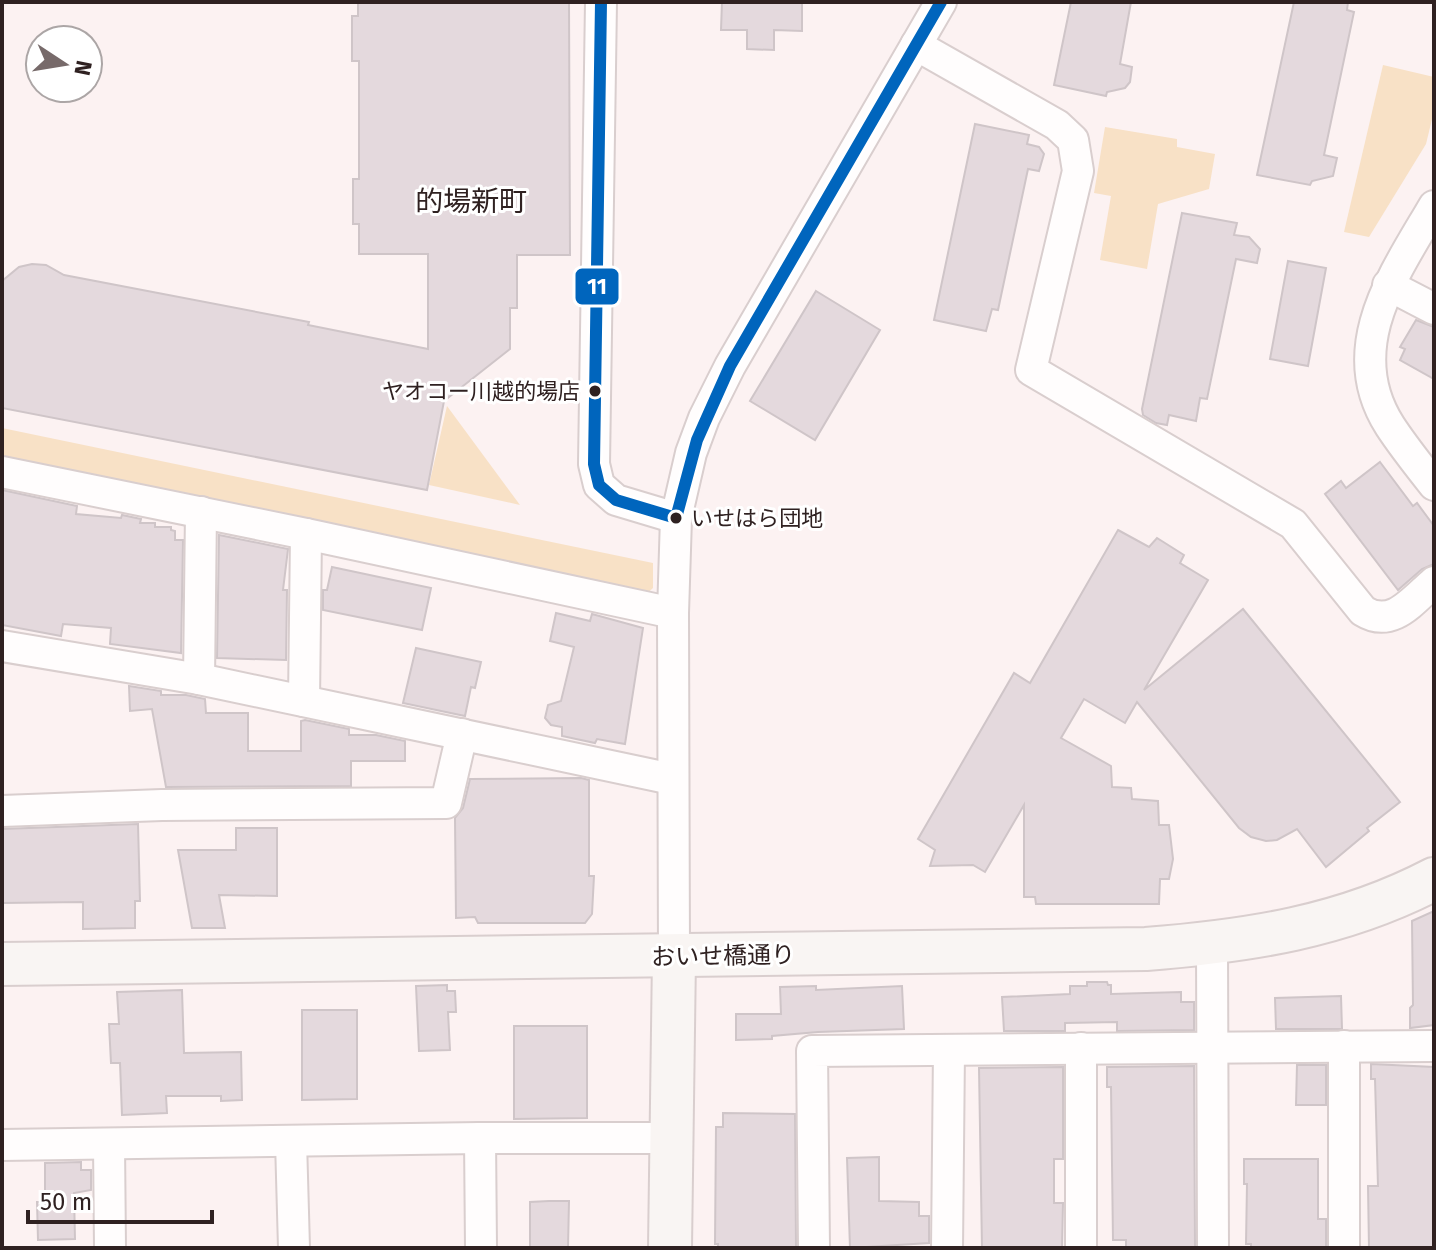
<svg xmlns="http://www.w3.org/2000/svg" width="1436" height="1250" font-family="'Fira Sans','Noto Sans JP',sans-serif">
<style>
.green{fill:#f8e1c6}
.building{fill:#e4d9dd;stroke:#cfc5c8;stroke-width:2}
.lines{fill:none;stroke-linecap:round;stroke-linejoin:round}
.street-casing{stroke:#d9cece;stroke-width:34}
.secondary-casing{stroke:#d9cece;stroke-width:46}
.street{stroke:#fffdfd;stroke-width:30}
.secondary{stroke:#f9f5f3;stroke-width:42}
.bus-1-casing{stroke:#fff;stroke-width:18}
.bus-1{stroke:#0065bd;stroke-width:12}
.bus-dot{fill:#2f2121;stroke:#fff;stroke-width:3}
.labels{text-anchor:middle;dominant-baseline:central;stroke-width:6;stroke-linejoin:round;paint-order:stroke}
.bus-label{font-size:22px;fill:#2f2121;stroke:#fff;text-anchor:end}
.street-label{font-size:24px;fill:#2f2121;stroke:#fff}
.quarter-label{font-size:28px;fill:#2f2121;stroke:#fff}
.line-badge{stroke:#fff;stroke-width:3}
.badge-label{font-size:22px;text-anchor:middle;font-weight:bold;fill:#fff}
</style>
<rect width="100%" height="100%" fill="#fcf2f2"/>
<g class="green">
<path d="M1383,65L1434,77V111L1426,144L1369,237L1344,232Z"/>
<path d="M1105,127L1177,139V147L1215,154L1209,189L1158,204L1147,269L1100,260L1111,196L1094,193Z"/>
<path d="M447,406L520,505L429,485Z"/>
<path d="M2,428L653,563V588L645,595L2,464Z"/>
</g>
<g class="building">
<path d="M358,2H569L570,255H517V308H510V349L444,401L427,490L2,408V281L19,267L32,264L46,265L64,275L309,322L308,325L428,349V254H359V224H353V179H359V61H352V16H358Z"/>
<path d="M722,2H802V31L774,30V50L747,49V30H721Z"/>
<path d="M1071,2H1131L1120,64L1132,67L1130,82L1125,88L1107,92L1106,96L1054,85Z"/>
<path d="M1294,2H1348L1347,10L1354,12L1324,155L1337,158L1333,176L1312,181L1310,185L1257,175Z"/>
<path d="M975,124L1029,135L1027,144L1039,147L1044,154L1039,171L1028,169L998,310L992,309L986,331L934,320Z"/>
<path d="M1182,213L1237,223L1234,235L1249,237L1260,249L1257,263L1236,259L1207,399L1200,398L1196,421L1169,415L1167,425L1156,423L1143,415L1142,409Z"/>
<path d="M1288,261L1326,268L1308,366L1270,359Z"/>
<path d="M816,291L880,330L815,440L750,401Z"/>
<path d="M1416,320L1434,327V379L1400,360L1405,349L1400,347Z"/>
<path d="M1380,462L1413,506L1417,503L1434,526V564L1422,569L1398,590L1325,494L1341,481L1346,488Z"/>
<path d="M2,490L77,506L76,514L121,518L122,515L141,519L140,523H155V527H171V530L175,531V540H183L181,653L110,644L111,628L63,624L61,636L2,625Z"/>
<path d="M1118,530L1149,547L1157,538L1184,555L1180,563L1208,580L1144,690L1243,609L1400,802L1367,828L1369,831L1326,867L1297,829L1277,840L1266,841L1251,837L1239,828L1137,702L1125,723L1084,699L1061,738L1111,766L1112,787L1131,788L1132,799L1158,801L1159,825H1169L1173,859L1169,879H1160L1159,904H1036L1035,897H1024V805L985,872L973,865L930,866L935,850L918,839L1014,673L1030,683Z"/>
<path d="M219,535L288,549L283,590H287L286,660L217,658Z"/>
<path d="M332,567L431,588L422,630L323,610V590H327Z"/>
<path d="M556,613L590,621L592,614L643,628L625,744L597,739L595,743L562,736V727L551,725L545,718L548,705L561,701L574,647L550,641Z"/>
<path d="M416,648L481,662L475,688L471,687L465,716L403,703Z"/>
<path d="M129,686L161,691V695H186L205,699L206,713H248V751H301V721L305,720L349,729V735H376L405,741V761H351V786L166,787L152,709L130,711Z"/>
<path d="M581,778L589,780V876H594L592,914L585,923H478L475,917L456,918L455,818L463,808L470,779Z"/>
<path d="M138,824L140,901H135V928L83,929V902L2,903V829Z"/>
<path d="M236,828H277V896L219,895L225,928H192L178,850H236Z"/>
<path d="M1434,911V1025L1410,1028V1008L1413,1005L1412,921Z"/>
<path d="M1087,982H1107L1108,985H1111V994L1181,992V1002H1194V1030L1117,1031V1022L1065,1023V1031H1004L1002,997L1070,994V986H1087Z"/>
<path d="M447,985V991H455L456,1012H448L450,1050L419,1051L416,986Z"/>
<path d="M816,986V990L902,986L904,1029L818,1032L772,1036V1039L736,1040V1014H781L780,987Z"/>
<path d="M182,990L184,1053L241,1052L242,1100L221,1101V1096H166L167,1113L122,1115L120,1063H111L109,1024H119L117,992Z"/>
<path d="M1341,996L1342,1029H1276L1275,998Z"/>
<path d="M302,1010H357V1099L302,1100Z"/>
<path d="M514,1026H587V1118L514,1119Z"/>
<path d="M1371,1064L1434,1067V1248H1369L1368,1186H1378L1375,1079H1371Z"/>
<path d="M1297,1065H1326V1105H1296Z"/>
<path d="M1194,1066L1195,1248H1126V1240H1113L1111,1087H1107V1067Z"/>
<path d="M1063,1067V1159H1054V1203H1063L1062,1248H982L979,1068Z"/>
<path d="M723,1113L795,1114L796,1248H718V1244H715L716,1127H723Z"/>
<path d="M879,1157V1201L919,1202V1216H929V1243L850,1248L847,1158Z"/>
<path d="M1244,1159H1318V1219H1326V1247L1251,1248V1244H1246L1247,1184H1244Z"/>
<path d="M81,1162V1170H91V1190L74,1193L75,1239L38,1240L37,1202H45V1163Z"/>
<path d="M549,1201H569L568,1248H530V1202Z"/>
</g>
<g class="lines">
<defs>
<g id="street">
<path d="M601,2L594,464L599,485L616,500L676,518"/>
<path d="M916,45L1057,125L1073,140L1078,171L1031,370L1293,524L1363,611C1392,629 1412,601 1434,582"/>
<path d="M1434,206C1395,273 1340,348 1390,426C1403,446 1419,466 1434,485"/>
<path d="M1388,285L1434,309"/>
<path d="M2,472L306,534L673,613"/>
<path d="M2,646L199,679L672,779"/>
<path d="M199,679L201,512"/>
<path d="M304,701L306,534"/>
<path d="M2,811L162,805L446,803L462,734"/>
<path d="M1212,944L1213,1248"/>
<path d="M674,957L673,613L676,518L691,453L704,418L730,366L941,2"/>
<path d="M1081,1048V1248"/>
<path d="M480,1138L481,1248"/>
<path d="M291,1141L294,1248"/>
<path d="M109,1144L110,1248"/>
<path d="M2,1145L480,1138H671"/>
<path d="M814,1248L812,1051L1434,1046"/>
<path d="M947,1248L949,1050"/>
<path d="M1344,1248V1046"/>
</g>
<g id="secondary">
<path d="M2,964L1146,949C1248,941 1342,927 1434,879"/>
<path d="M670,1248L674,957"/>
</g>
</defs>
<use href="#street" class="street-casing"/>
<use href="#secondary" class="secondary-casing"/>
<use href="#street" class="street"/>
<use href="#secondary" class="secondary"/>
<defs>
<g id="bus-1">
<path d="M601,2L594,464L599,485L616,500L676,518"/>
<path d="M676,518L697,440L730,366L941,2"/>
</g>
</defs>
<use href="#bus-1" class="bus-1-casing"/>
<use href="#bus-1" class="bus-1"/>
</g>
<g class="bus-dot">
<circle cx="595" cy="391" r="7"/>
<circle cx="676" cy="518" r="7"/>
</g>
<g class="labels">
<g class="bus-label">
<text x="580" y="391">ヤオコー川越的場店</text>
<text x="691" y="518" text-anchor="start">いせはら団地</text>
</g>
<g class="street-label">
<text transform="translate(723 956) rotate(-1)">おいせ橋通り</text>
</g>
<g class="quarter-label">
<text x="471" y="201">的場新町</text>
</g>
</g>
<rect class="line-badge" x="574" y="267" width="46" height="39" rx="8" fill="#0065bd"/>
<g class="badge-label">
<text x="597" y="294">11</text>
</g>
<rect width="1436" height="1250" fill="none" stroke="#2f2121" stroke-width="8"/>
<g transform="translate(64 64) rotate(102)"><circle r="38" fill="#ffffff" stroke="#aca6a6" stroke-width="2"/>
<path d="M0-6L14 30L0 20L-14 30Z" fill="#776a6a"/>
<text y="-12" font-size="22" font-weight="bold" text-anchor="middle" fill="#2f2121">N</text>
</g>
<path d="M28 1210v12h184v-12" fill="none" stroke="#2f2121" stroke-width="4"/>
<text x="40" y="1210" font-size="24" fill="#2f2121" stroke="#ffffff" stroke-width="6" paint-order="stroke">50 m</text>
</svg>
